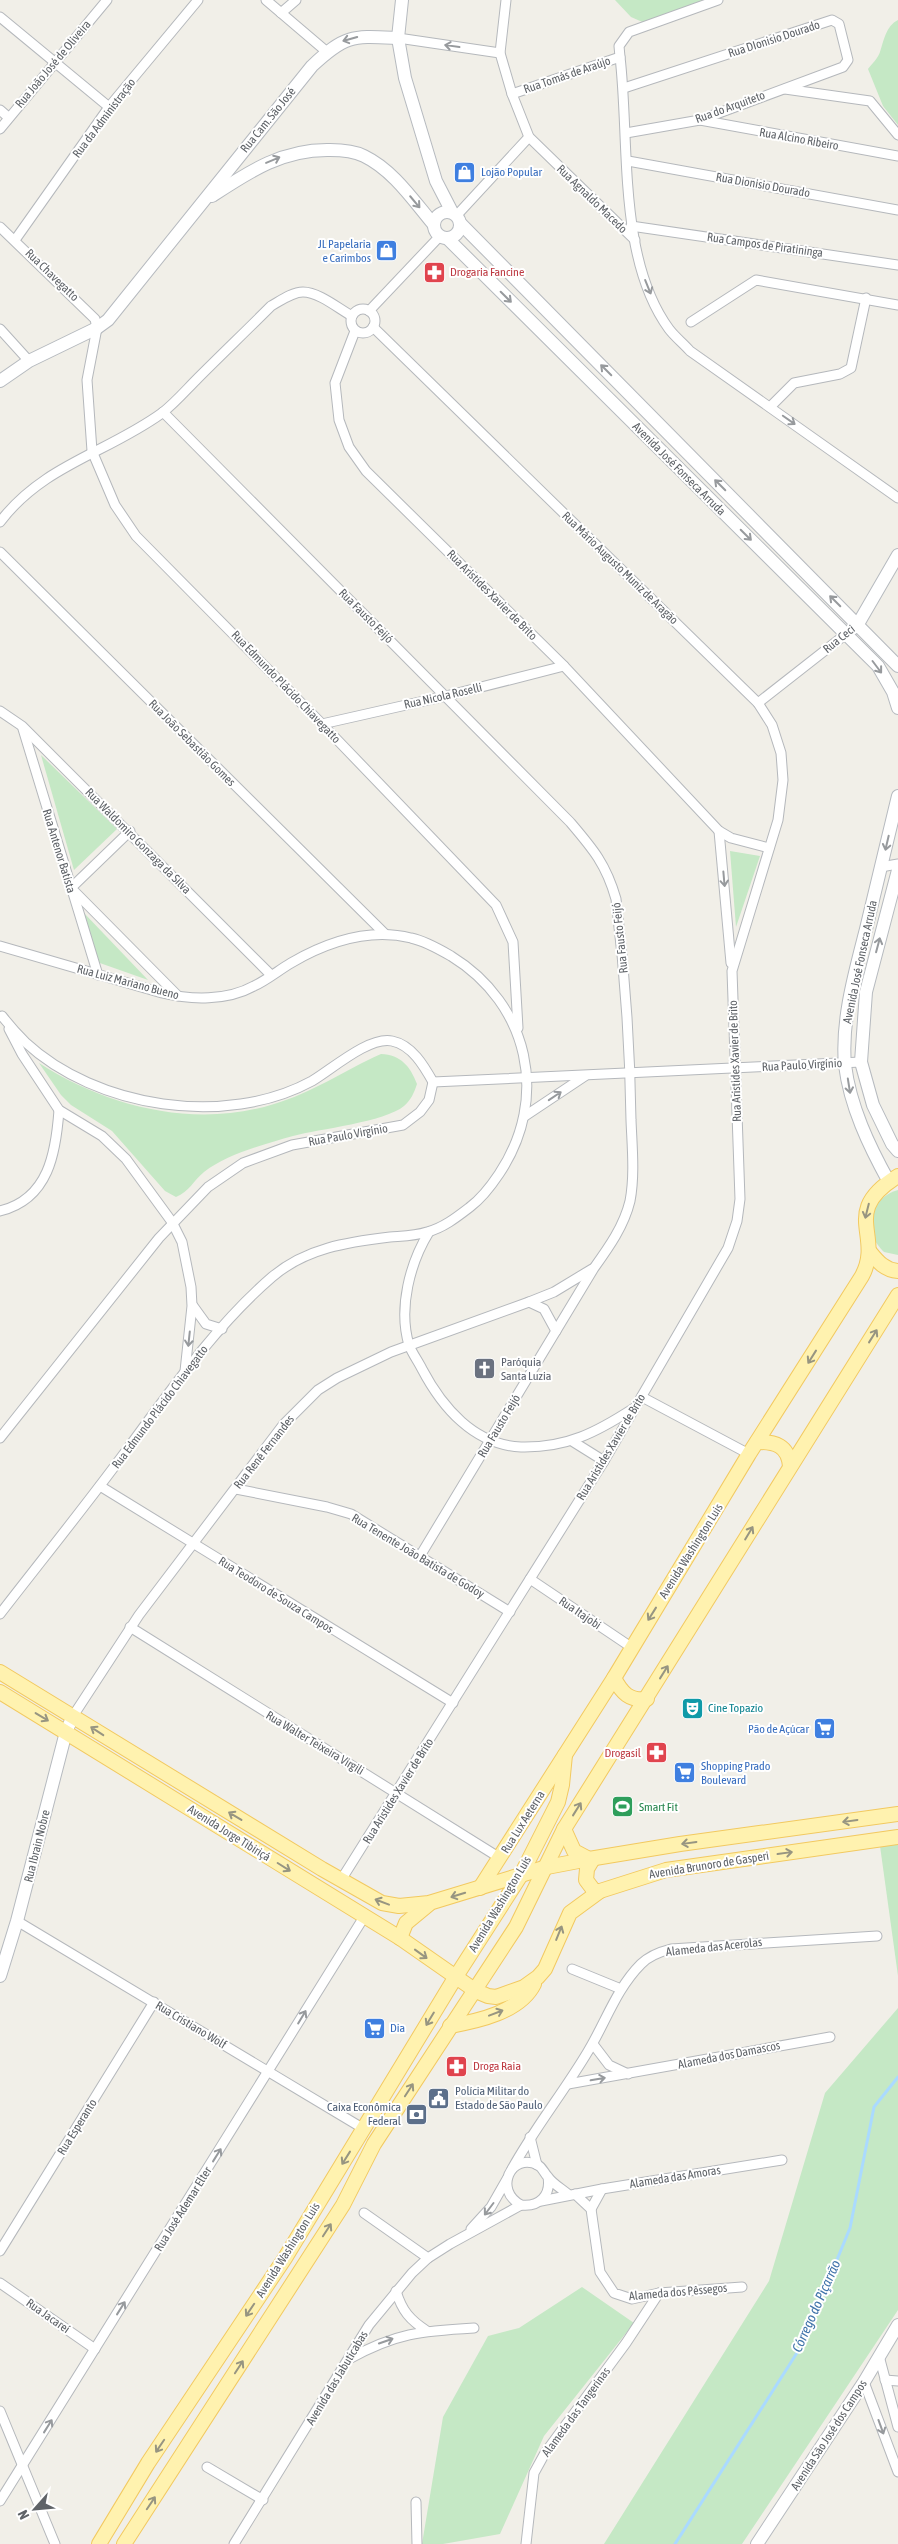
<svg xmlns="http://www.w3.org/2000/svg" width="898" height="2544" font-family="'Asap Condensed',sans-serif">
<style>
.green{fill:#c5e8c5}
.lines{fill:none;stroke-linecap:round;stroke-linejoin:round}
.stream{stroke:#aadaff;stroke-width:3}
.street-casing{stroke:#b5b8bc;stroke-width:11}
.secondary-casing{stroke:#b6babf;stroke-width:14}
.primary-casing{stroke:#f2c960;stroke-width:16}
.street{stroke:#fff;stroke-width:9}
.secondary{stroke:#fff;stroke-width:12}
.primary{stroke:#fff2af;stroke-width:14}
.oneway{stroke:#979a9d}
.oneway2{stroke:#979581}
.labels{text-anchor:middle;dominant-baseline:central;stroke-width:4;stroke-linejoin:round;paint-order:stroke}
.street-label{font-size:12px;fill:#5f6368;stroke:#fff}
.shop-label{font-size:12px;fill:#366cbe;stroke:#fff;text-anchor:start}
.health-label{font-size:12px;fill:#be3a42;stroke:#fff;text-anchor:start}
.worship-label{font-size:12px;fill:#5b616d;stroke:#fff;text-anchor:start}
.culture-label{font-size:12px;fill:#0d838f;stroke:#fff;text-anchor:start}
.leisure-label{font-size:12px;fill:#27864d;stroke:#fff;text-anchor:start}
.service-label{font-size:12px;fill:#4e5e75;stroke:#fff;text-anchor:start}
.water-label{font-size:14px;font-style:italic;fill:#4174aa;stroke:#fff}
</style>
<rect width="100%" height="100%" fill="#f1efe8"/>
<g class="green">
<path d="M615,0H715L647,24L631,17Z"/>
<path d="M898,20V125L883,106L868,69C872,64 878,58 880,52C884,40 886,26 898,20Z"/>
<path d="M41,755L117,829L74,870Z"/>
<path d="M730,851L760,856L736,927Z"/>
<path d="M83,912L148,980L97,962Z"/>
<path d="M381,1054C401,1055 410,1066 417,1084C414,1093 411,1100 404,1106C385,1122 319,1129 293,1136C265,1144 227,1154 204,1172C194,1180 189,1192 176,1197L165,1191L112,1131L71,1105L61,1095L39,1063C107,1107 195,1129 274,1104C312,1093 345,1070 381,1054Z"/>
<path d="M898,1190V1255L884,1252C880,1248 875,1242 873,1236C866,1215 877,1196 898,1190Z"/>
<path d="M898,1844V1976L880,1846Z"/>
<path d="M898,2008V2310L742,2544H604L769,2281L825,2093Z"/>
<path d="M582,2287L634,2323L544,2436L500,2534L443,2544H422L443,2417L488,2336L519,2328Z"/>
</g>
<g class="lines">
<path class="stream" d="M675,2544L802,2345L850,2228L874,2107L898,2077"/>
<defs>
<g id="street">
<path d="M266,0L327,52"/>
<path d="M506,0L500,53L512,94L529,137L635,240"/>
<path d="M281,13L296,0"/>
<path d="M0,17L109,107"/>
<path d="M398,38L500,53"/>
<path d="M620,57C630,141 617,258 669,329C675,337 683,343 690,351L898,498"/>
<path d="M624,88L832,20L839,24L848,60L843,67L700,120L626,133"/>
<path d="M785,89L870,101L898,135"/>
<path d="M512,94L620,57L619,46L629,32L718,0"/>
<path d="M0,110L8,117"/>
<path d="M700,120L898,156"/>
<path d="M0,129L107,0"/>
<path d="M628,161L898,210"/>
<path d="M457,215L529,137"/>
<path d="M631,226L898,265"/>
<path d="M0,227L95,319L97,328L87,380L92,451L115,505L136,536L322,724L496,905L513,942L518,1028"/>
<path d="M15,240L109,107L198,0"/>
<circle cx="363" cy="321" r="12"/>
<path d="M369,311L440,236"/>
<path d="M691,322L756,280L898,305"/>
<path d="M0,329L29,361"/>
<path d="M355,331L335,383L339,420L349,447L366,471L564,666L719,831L731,838L769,848"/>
<path d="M770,407L794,383L840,374L851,368L866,298"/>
<path d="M163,412L570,822C593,849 606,864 616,899C625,973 630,1047 631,1120C632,1146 635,1175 630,1201C624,1226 609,1247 594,1268L420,1556"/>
<path d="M0,522C43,465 107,453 162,413C175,403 186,390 198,378C222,354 247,330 271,306C280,301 292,292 303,292C319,292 339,309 352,316"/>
<path d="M0,552L385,934"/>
<path d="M758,703L846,634"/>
<path d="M0,711L22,726L271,975"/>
<path d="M322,724L446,696L564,666"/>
<path d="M23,729L98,975"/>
<path d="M130,831L71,888L178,996"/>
<path d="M719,831L731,963"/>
<path d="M881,867L898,864"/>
<path d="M0,946L162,993C191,1000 227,1001 254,986C267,980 279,970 291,963C327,942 370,928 411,938C425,941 439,949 451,956C529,1004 550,1098 499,1174C491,1186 482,1198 470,1207C457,1217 443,1228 427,1232C415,1236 402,1236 390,1237C348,1242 306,1248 272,1277C214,1327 169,1393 123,1455C83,1509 41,1561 0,1614"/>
<path d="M2,1016C9,1025 17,1034 25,1042C96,1108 226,1128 312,1081C331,1070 369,1036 392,1041C412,1045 424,1066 433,1082"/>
<path d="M9,1029L22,1054L59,1110L102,1136L126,1159L172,1222L182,1242L191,1287L192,1306L185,1371"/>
<path d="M433,1082L861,1062"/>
<path d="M525,1116L585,1076"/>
<path d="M0,1211C49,1199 56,1152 59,1110"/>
<path d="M429,1232C410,1263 398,1308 409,1345C412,1353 418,1361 422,1369C442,1407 474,1445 521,1447C567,1448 597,1432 634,1408"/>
<path d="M529,1302L544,1309L556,1331"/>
<path d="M193,1306L206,1324L222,1329"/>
<path d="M642,1397L749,1454"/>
<path d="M0,1438L159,1238L208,1187L243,1163L292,1145L403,1125L420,1112L429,1100L433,1082"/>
<path d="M572,1441L604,1461"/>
<path d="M100,1486L453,1703"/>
<path d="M236,1489L327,1507L351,1514L510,1612"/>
<path d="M530,1579L631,1647"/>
<path d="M130,1627L500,1858"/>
<path d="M73,1716L139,1615L283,1425L318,1390L337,1378L391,1352L529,1302L554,1292L592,1269"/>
<path d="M341,1880L604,1461L728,1248L737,1221L740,1199L732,971L778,820L783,780L781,753L772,725L758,703L373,327"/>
<path d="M17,1921L364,2129"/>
<path d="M572,1969L621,1989"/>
<path d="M593,2044L609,2065L628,2074"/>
<path d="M568,2084L830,2037"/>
<path d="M530,2137L537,2165"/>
<path d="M512,2169C534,2129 563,2093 587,2053C605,2024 616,1989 641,1964C649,1956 659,1952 671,1949L877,1936"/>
<path d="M548,2177C551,2195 540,2207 521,2205C493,2190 511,2152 538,2165C543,2168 544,2173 548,2177C553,2184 562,2189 569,2195"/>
<path d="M575,2194L591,2209L600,2272L614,2293L632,2299L659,2293L742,2287"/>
<path d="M541,2201L602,2189L782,2160"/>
<path d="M591,2209L602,2189"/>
<path d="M364,2213L428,2258"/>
<path d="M471,2229L491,2207L507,2179"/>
<path d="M0,2251L154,2002"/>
<path d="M0,2283L95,2349"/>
<path d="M396,2291C402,2311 410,2320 427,2331"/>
<path d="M879,2356L898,2427"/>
<path d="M349,2359C396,2333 421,2331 474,2328"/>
<path d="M885,2380L898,2381"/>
<path d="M864,2382L898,2472"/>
<path d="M0,2411L55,2544"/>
<path d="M207,2467L263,2500"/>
<path d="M0,2501L364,1917"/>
<path d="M416,2502L417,2544"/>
<path d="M234,2544L369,2325L412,2273L428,2258L450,2244L521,2205"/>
<path d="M526,2544L534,2473L545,2453L626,2343L659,2293"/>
</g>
<g id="secondary">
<path d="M402,0L398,38L405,78L436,181L452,212"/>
<path d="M212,196C250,171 283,149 330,150C341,150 354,151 364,156C393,170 413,200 434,225"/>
<circle cx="447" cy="225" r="13"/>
<path d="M461,224L898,666"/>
<path d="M447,238L878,666L893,692L898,708"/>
<path d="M0,381L29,361L97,328L108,320L312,66C346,34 353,36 398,38"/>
<path d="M852,629L858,624L898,555"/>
<path d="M898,870L866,992L861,1062L873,1105L892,1144L898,1151"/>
<path d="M889,1182C869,1146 850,1106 845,1065C841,1020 855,972 866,929C877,885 887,840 898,796"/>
<path d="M0,1976L17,1921L66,1732L73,1716"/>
<path d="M757,2544L864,2382L898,2325"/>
</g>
<g id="primary">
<path d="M870,1252C878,1262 885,1270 898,1271"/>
<path d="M757,1442C775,1442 788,1445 790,1466"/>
<path d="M0,1672L322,1869L382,1903L399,1906L429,1903L547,1867L589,1859L680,1844L898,1814"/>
<path d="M614,1678C622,1693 629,1701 647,1699"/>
<path d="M0,1692L400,1938L476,1991L488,1996L496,1997L524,1987L538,1977L545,1969L570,1913L600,1891L666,1870L898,1837"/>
<path d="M564,1829L574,1851L589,1859"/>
<path d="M593,1859L587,1869L586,1880L595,1892L600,1891"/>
<path d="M480,1888L614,1678L749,1454L862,1276C884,1235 839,1212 898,1176"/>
<path d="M400,1938L406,1923L429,1904"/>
<path d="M450,2026C478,2021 520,2012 534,1984"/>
<path d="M99,2544L148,2463L285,2258L455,1978L521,1875L558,1802L562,1785L565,1755"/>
<path d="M124,2544L343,2205L374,2144L516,1927L564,1829L898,1295"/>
</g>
</defs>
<use href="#street" class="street-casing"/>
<use href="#secondary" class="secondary-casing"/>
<use href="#primary" class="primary-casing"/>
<use href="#street" class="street"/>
<use href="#secondary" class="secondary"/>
<use href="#primary" class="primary"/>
</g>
<defs><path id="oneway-shaft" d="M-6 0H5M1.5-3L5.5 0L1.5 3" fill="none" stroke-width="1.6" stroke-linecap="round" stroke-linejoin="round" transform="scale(1.25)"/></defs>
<g class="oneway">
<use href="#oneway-shaft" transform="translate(350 39) rotate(164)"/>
<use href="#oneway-shaft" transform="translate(452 46) rotate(-172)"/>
<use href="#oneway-shaft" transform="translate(273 160) rotate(-23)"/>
<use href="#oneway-shaft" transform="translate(415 202) rotate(50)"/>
<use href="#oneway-shaft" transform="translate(648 287) rotate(68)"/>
<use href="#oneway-shaft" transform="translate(506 297) rotate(45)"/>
<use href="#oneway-shaft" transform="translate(606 370) rotate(-135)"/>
<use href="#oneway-shaft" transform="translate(789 420) rotate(35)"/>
<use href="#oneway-shaft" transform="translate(720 485) rotate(-135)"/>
<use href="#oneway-shaft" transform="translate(746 535) rotate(45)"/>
<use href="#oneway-shaft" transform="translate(835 601) rotate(-135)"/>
<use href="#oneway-shaft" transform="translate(877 667) rotate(53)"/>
<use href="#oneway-shaft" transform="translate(887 843) rotate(103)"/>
<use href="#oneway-shaft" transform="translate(724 879) rotate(85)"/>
<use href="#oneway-shaft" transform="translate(878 945) rotate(-75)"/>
<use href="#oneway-shaft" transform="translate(849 1086) rotate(81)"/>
<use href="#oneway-shaft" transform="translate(555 1096) rotate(-34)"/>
<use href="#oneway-shaft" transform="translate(189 1339) rotate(96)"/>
<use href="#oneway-shaft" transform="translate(302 2017) rotate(-59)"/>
<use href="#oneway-shaft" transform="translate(598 2079) rotate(-10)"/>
<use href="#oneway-shaft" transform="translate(217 2155) rotate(-58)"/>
<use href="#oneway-shaft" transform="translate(489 2209) rotate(127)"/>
<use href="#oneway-shaft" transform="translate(121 2308) rotate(-58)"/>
<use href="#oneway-shaft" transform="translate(386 2341) rotate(-19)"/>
<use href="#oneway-shaft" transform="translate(48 2426) rotate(-58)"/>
<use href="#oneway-shaft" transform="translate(881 2427) rotate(70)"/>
</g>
<g class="oneway2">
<use href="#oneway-shaft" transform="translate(867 1211) rotate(104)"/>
<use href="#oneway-shaft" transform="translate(873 1336) rotate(-58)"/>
<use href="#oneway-shaft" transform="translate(812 1357) rotate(122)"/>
<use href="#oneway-shaft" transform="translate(749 1533) rotate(-59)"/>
<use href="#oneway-shaft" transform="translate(652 1614) rotate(122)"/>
<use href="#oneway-shaft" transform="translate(664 1672) rotate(-58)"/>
<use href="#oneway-shaft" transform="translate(42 1717) rotate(31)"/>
<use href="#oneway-shaft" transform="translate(97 1731) rotate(-147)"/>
<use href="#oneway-shaft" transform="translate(577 1809) rotate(-58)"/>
<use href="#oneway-shaft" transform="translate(235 1816) rotate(-149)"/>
<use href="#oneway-shaft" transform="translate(850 1821) rotate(172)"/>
<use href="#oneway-shaft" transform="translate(689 1843) rotate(172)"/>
<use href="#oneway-shaft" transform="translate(785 1853) rotate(-8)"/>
<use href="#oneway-shaft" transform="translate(284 1867) rotate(32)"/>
<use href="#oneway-shaft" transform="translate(458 1895) rotate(163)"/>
<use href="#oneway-shaft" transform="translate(382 1902) rotate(-159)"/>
<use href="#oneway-shaft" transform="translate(559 1933) rotate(-68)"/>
<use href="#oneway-shaft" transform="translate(421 1954) rotate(36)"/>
<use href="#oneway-shaft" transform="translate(496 2013) rotate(-21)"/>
<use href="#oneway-shaft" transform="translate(430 2019) rotate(121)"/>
<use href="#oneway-shaft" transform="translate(409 2090) rotate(-57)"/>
<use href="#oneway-shaft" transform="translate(346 2158) rotate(122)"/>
<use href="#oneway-shaft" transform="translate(327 2230) rotate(-57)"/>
<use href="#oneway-shaft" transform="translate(250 2310) rotate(124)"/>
<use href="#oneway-shaft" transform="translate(239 2367) rotate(-57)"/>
<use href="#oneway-shaft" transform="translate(160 2446) rotate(124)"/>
<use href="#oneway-shaft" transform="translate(151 2503) rotate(-56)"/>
</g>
<defs>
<symbol id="shop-square" viewBox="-11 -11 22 22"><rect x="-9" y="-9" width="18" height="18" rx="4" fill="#3f7fe0" stroke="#fff"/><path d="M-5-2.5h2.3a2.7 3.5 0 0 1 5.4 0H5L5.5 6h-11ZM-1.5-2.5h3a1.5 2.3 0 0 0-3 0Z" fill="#fff"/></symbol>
<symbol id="pharmacy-square" viewBox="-11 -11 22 22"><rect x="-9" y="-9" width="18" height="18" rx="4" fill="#e0444e" stroke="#fff"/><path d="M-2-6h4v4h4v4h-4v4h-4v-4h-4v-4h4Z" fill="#fff"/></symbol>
<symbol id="church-square" viewBox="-11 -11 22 22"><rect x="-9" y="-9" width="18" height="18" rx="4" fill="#6b7280" stroke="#fff"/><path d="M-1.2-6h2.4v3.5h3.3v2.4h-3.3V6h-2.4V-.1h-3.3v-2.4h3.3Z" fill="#fff"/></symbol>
<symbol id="theatre-square" viewBox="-11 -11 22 22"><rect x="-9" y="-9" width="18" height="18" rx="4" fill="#0f9aa8" stroke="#fff"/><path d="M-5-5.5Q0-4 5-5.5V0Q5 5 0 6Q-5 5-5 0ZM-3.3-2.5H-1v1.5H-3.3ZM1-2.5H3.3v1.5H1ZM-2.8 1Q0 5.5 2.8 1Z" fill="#fff"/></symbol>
<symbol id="supermarket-square" viewBox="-11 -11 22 22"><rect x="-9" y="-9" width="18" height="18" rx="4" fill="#3f7fe0" stroke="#fff"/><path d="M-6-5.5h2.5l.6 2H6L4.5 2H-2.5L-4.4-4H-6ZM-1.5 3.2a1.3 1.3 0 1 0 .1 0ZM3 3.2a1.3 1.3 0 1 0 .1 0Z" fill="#fff"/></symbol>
<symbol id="stadium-square" viewBox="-11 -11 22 22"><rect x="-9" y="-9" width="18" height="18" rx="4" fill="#2e9e5b" stroke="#fff"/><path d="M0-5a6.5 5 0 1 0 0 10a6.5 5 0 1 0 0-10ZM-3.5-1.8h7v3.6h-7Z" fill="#fff"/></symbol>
<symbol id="civic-square" viewBox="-11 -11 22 22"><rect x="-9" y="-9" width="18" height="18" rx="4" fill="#5c6f8a" stroke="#fff"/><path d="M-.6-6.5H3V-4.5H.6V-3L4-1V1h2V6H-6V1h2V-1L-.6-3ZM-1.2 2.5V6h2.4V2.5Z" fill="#fff"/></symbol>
<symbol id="bank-square" viewBox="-11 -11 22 22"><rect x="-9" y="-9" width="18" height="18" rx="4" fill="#5c6f8a" stroke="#fff"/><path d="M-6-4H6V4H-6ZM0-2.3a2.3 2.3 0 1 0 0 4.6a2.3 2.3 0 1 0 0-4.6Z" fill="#fff"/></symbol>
</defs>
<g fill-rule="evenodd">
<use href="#shop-square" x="452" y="160" width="25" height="25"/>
<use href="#shop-square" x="374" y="238" width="25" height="25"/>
<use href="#pharmacy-square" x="422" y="260" width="25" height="25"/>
<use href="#church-square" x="472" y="1356" width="25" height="25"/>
<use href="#theatre-square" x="680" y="1696" width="25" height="25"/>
<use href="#supermarket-square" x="812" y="1716" width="25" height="25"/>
<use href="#pharmacy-square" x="644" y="1740" width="25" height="25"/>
<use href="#supermarket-square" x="672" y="1760" width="25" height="25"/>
<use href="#stadium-square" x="610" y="1794" width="25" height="25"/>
<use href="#supermarket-square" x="362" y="2016" width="25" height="25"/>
<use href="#pharmacy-square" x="444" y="2054" width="25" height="25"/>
<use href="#civic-square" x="426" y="2086" width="25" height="25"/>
<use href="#bank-square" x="404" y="2102" width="25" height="25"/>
</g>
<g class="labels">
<g class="street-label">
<text transform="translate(774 39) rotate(-18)">Rua DIonisio Dourado</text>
<text transform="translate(53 64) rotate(-50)">Rua João José de Oliveira</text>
<text transform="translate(567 75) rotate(-19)">Rua Tomás de Araújo</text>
<text transform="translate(730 107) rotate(-20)">Rua do Arquiteto</text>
<text transform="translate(104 118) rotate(-53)">Rua da Administração</text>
<text transform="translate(268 120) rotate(-51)">Rua Cam. São José</text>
<text transform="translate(799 139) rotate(10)">Rua Alcino Ribeiro</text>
<text transform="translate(763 185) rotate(10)">Rua Dionisio Dourado</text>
<text transform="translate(592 199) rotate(44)">Rua Agnaldo Macedo</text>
<text transform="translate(765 245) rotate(8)">Rua Campos de Piratininga</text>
<text transform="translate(52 275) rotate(44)">Rua Chavegatto</text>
<text transform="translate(679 469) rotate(45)">Avenida José Fonseca Arruda</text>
<text transform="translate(620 568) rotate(44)">Rua Mário Augusto Muniz de Aragão</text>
<text transform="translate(492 595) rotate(45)">Rua Aristides Xavier de Brito</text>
<text transform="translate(366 616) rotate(45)">Rua Fausto Feijó</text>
<text transform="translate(839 639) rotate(-39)">Rua Ceci</text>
<text transform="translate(286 687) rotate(46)">Rua Edmundo Plácido Chiavegatto</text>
<text transform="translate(443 696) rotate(-13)">Rua Nicola Roselli</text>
<text transform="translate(192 743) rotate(45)">Rua João Sebastião Gomes</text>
<text transform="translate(138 841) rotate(45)">Rua Waldomiro Gonzaga da Silva</text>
<text transform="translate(59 851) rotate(73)">Rua Antenor Batista</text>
<text transform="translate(620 938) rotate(-96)">Rua Fausto Feijó</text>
<text transform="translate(860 962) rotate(-78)">Avenida José Fonseca Arruda</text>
<text transform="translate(128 982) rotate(15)">Rua Luiz Mariano Bueno</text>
<text transform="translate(735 1061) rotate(-92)">Rua Aristides Xavier de Brito</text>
<text transform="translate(802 1065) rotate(-3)">Rua Paulo Virgínio</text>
<text transform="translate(348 1135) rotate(-10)">Rua Paulo Virgínio</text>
<text transform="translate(160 1407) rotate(-53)">Rua Edmundo Plácido Chiavegatto</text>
<text transform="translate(499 1426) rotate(-59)">Rua Fausto Feijó</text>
<text transform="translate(611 1447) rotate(-59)">Rua Aristides Xavier de Brito</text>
<text transform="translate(264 1452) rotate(-52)">Rua Renê Fernandes</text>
<text transform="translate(691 1551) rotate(-58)">Avenida Washington Luis</text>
<text transform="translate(418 1556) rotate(31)">Rua Tenente João Batista de Godoy</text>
<text transform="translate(276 1595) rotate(32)">Rua Teodoro de Souza Campos</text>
<text transform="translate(580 1613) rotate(34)">Rua Itajobi</text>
<text transform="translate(315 1743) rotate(31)">Rua Walter Teixeira Virgili</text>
<text transform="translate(398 1791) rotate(-58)">Rua Aristides Xavier de Brito</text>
<text transform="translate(523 1822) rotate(-58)">Rua Lux Aeterna</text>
<text transform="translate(229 1833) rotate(32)">Avenida Jorge Tibiriçá</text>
<text transform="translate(37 1846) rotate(-76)">Rua Ibrain Nobre</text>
<text transform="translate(709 1865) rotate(-9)">Avenida Brunoro de Gasperi</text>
<text transform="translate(500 1904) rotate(-59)">Avenida Washington Luis</text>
<text transform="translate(714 1947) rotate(-6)">Alameda das Acerolas</text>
<text transform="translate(191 2025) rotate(31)">Rua Cristiano Wolf</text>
<text transform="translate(729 2055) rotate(-11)">Alameda dos Damascos</text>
<text transform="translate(77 2127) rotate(-58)">Rua Esperanto</text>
<text transform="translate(675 2177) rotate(-9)">Alameda das Amoras</text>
<text transform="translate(183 2209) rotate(-58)">Rua José Ademar Elter</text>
<text transform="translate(288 2250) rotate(-58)">Avenida Washington Luis</text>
<text transform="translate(678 2292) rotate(-5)">Alameda dos Pêssegos</text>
<text transform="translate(48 2316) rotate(35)">Rua Jacareí</text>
<text transform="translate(337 2378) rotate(-59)">Avenida das Jabuticabas</text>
<text transform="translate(576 2412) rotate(-54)">Alameda das Tangerinas</text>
<text transform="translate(829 2435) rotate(-57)">Avenida São José dos Campos</text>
</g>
<g class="shop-label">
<text x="481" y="172">Lojão Popular</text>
<text x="371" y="244" text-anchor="end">JL Papelaria<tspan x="371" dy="14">e Carimbos</tspan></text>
<text x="809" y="1729" text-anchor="end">Pão de Açúcar</text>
<text x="701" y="1766">Shopping Prado<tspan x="701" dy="14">Boulevard</tspan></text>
<text x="390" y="2028">Dia</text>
</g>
<g class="health-label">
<text x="450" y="272">Drogaria Fancine</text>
<text x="641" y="1753" text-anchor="end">Drogasil</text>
<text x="473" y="2066">Droga Raia</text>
</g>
<g class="worship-label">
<text x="501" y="1362">Paróquia<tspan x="501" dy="14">Santa Luzia</tspan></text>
</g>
<g class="culture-label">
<text x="708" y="1708">Cine Topazio</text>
</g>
<g class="leisure-label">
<text x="639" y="1807">Smart Fit</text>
</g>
<g class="service-label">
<text x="455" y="2091">Polícia Militar do<tspan x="455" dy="14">Estado de São Paulo</tspan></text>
<text x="401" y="2107" text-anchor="end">Caixa Econômica<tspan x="401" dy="14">Federal</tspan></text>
</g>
<g class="water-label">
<text transform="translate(816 2306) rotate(-66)">Córrego do Piçarrão</text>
</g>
</g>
<g transform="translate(35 2509) rotate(243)" stroke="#ffffff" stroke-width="4" paint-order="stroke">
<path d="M0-4L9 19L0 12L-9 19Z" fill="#5f6368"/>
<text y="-8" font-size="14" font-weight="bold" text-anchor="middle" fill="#5f6368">N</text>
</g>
</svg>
